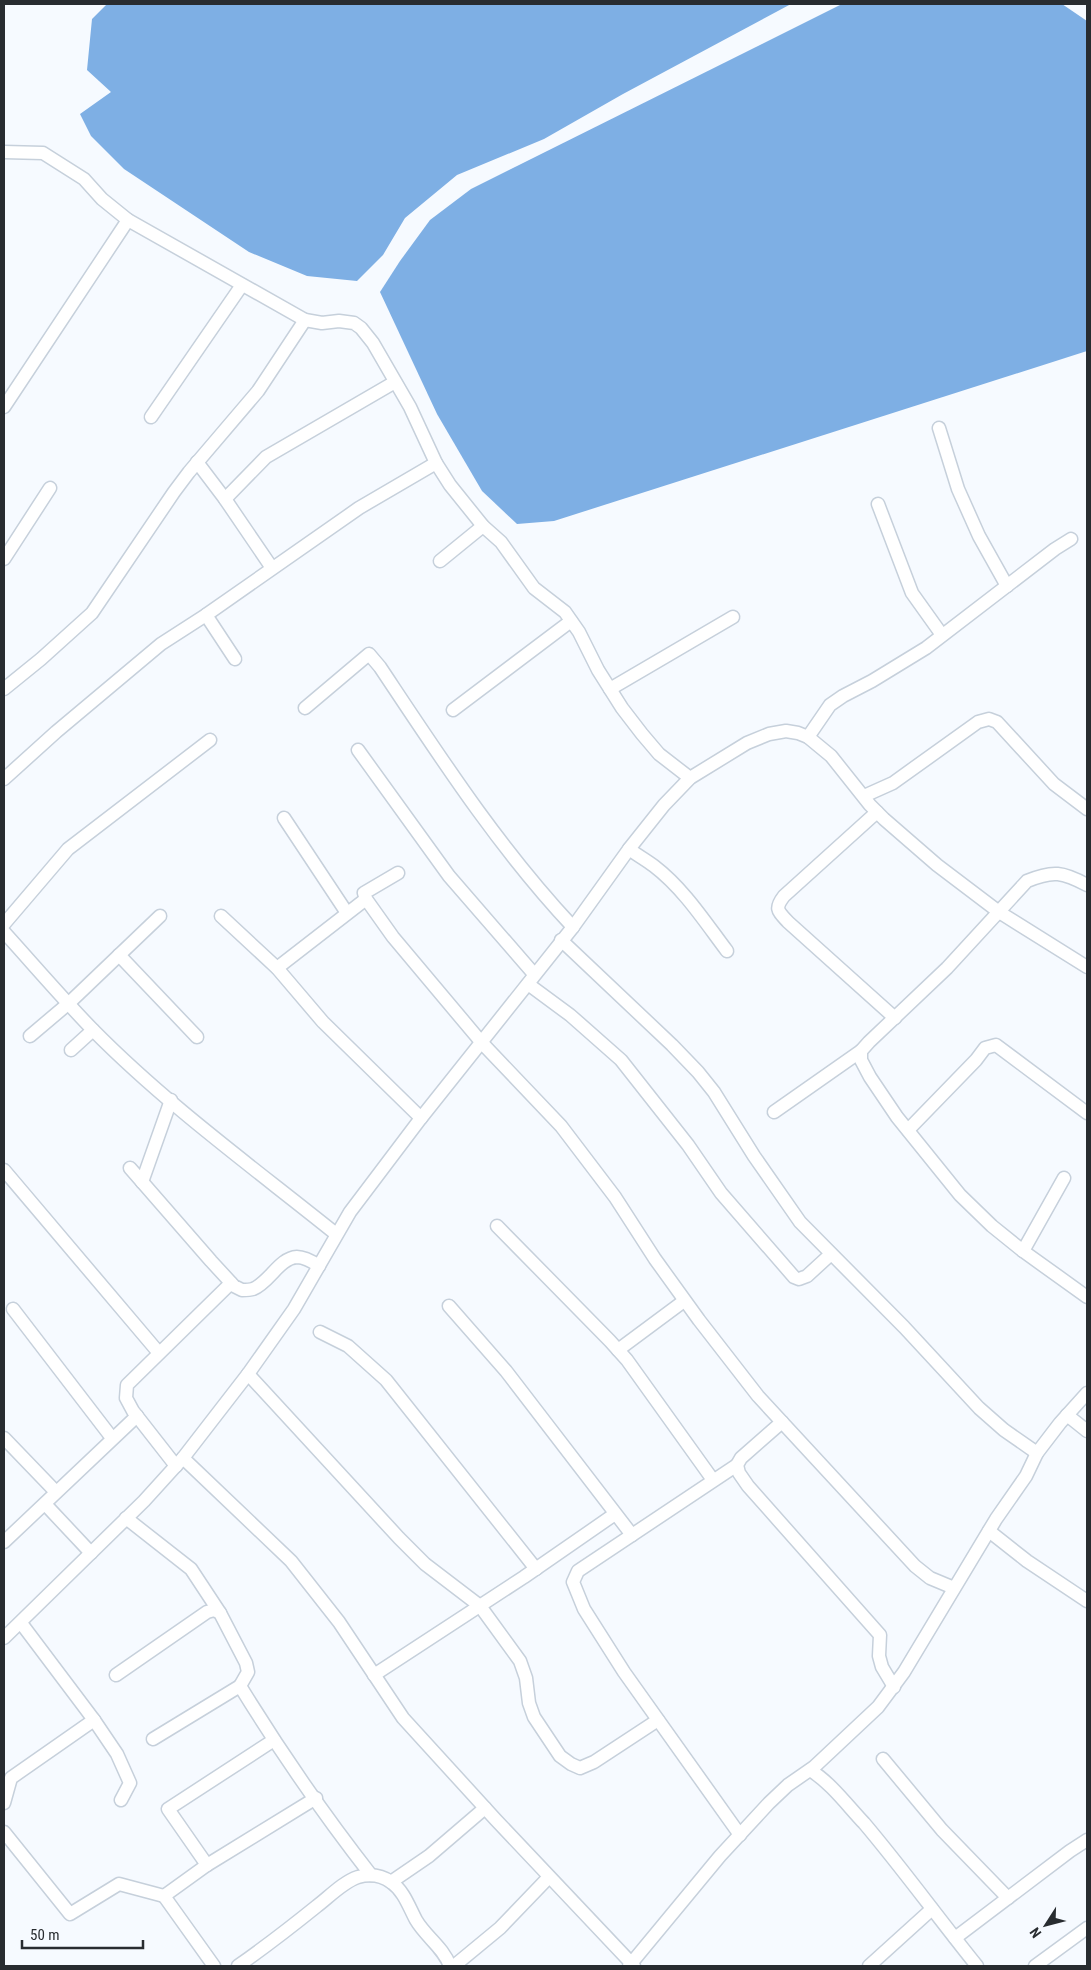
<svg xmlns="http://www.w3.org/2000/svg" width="1091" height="1970" font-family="'Roboto Condensed',sans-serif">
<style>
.water{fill:#7eafe4}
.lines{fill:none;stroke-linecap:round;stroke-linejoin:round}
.minor-casing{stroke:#c6d0db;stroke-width:15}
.minor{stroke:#fff;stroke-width:12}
</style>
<rect width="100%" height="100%" fill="#f6faff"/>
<g class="water">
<path d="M107,4H791L623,94L544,139L457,175L405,218L383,255L357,281L307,276L249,252L124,169L91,136L80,114L111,92L87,70L92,19Z"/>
<path d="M842,4H1062L1087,21V351L554,521L517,524L482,491L437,414L380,292L400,261L430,220L471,189Z"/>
</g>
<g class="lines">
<defs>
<g id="minor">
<path d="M4,152L43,153L84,179L102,199L128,220L305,320L322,323L339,321L354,323L361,328L373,343L410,407L436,463L450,485L483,526L501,542L534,588L565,612L579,632L598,670L622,708L642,734L659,754L690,778"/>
<path d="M4,407L128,220"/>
<path d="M151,417L242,285"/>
<path d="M939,428L958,489L979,536L1007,586"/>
<path d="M197,462L225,499L272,568"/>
<path d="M225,499L266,457L395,382"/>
<path d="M878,504L912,593L942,635"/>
<path d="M4,559L50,488"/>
<path d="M440,561L483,526"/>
<path d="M206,615L235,659"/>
<path d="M4,689L41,659L92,613L174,492L189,472L258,391L305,320"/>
<path d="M610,689L733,617"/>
<path d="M305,708L369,654L380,667C440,757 498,847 573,927"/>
<path d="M453,710L571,621"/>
<path d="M808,737L830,705L843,696L872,681L926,648L1055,549L1071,539"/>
<path d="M358,750L449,876L534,974"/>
<path d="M4,779L56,732L161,644L206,615L359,508L436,463"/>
<path d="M864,796L893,783L978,722L989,719L997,722L1054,784L1087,809"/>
<path d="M877,812L784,896C774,909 778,911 788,922L895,1018"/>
<path d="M284,818L347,913"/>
<path d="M629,849C637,855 646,860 654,866C684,889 705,922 727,951"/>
<path d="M398,873L364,893L366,899L393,937L482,1043L561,1126L615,1197L655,1259L699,1320L758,1396L915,1566L930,1578L954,1588"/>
<path d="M1087,885C1063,872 1053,870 1027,881L947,968L869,1042L861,1051V1060L870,1077L897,1117L960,1195L992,1226L1023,1251L1087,1297"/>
<path d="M221,916L277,968L323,1022L421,1118"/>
<path d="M4,924L68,849L210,740"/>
<path d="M4,932C33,964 62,998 93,1030C167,1105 254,1168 336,1234"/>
<path d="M561,940L672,1045L698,1072L714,1092L754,1156L800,1222L904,1327L979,1408L1004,1430L1037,1453"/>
<path d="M119,955L197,1037"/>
<path d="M277,968L366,899"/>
<path d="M528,984L570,1015L621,1060L688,1145L721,1193L794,1277L799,1279L807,1276L831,1254"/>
<path d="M30,1036L69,1003L160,916"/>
<path d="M71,1050L93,1030"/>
<path d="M774,1112L861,1051"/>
<path d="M908,1130L976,1060L985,1048L996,1045L1087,1113"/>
<path d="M130,1168L211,1261L234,1286L242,1290C245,1290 250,1290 253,1289C270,1282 279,1258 297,1257C305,1257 313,1262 319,1266"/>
<path d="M4,1170L159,1353"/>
<path d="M142,1182L171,1100"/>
<path d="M497,1226L610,1341L627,1360L713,1480"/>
<path d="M1023,1251L1064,1178"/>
<path d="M449,1306L506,1371L632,1535"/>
<path d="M13,1309L112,1438"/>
<path d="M320,1332L348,1346L386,1380L536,1569"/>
<path d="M618,1350L684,1301"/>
<path d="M248,1374L399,1538L425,1564L480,1606L520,1661L526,1678L529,1703L534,1717L560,1756L571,1764L580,1768L594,1762L658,1720"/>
<path d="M1067,1415L1087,1431"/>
<path d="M782,1422L741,1458L737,1465L739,1473L748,1486L880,1635L879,1656L882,1667L894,1687"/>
<path d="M4,1438L56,1492"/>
<path d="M183,1458L291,1561L339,1622L403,1718L496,1820L634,1966"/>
<path d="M737,1465L578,1571L573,1582L584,1609L624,1672L740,1835"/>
<path d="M176,1466L133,1411L126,1398L127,1385L231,1283"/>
<path d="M45,1504L91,1553"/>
<path d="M126,1518L191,1569L220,1613"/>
<path d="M989,1531L1027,1561L1087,1601"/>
<path d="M4,1542L137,1416"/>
<path d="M21,1623L94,1720L117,1754L130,1783L121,1800"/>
<path d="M4,1638L144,1501L183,1458L248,1374L294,1309L350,1212L421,1118L573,927L629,849L664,805L690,778L747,743L769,734L786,731L798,733L808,737L831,756L870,805L884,819L937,865L999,912L1087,967"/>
<path d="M116,1675L207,1612L214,1610L220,1613L246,1663L248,1672L240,1686C280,1751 324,1815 371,1875"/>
<path d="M374,1675L524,1577L615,1514"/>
<path d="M153,1739L240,1686"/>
<path d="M883,1759L942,1830L1008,1898"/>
<path d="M810,1770C831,1783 847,1805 864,1823C903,1869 939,1919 977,1966"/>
<path d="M4,1803L11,1778L94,1720"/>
<path d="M4,1832L70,1914L119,1884L164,1896"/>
<path d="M207,1865L168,1809L274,1740"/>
<path d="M391,1882L429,1856L485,1808"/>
<path d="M955,1938L1070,1851L1087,1840"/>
<path d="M214,1966L164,1896L207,1865L316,1798"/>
<path d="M238,1966C265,1947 291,1927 317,1906C329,1897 343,1882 358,1877C369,1874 381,1875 391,1882C404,1891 409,1907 416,1920C426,1937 443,1947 450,1966"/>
<path d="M454,1966L500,1928L549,1877"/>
<path d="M629,1966L720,1856L769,1803L788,1785L814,1767L878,1707L904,1672L996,1519L1026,1476L1037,1453L1060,1423L1087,1393"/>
<path d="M869,1966L932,1909"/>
<path d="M1035,1966L1087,1928"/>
</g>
</defs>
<use href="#minor" class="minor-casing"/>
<use href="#minor" class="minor"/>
</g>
<rect width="1091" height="1970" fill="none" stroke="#282c30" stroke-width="10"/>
<g transform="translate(1046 1925) rotate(234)" stroke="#f6faff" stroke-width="4" paint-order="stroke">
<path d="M0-4L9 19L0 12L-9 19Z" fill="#282c30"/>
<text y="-8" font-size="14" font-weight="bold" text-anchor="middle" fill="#282c30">N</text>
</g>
<path d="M22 1940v8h121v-8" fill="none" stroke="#282c30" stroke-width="2.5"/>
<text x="30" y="1940" font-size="15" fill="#282c30" stroke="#f6faff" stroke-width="4" paint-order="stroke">50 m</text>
</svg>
